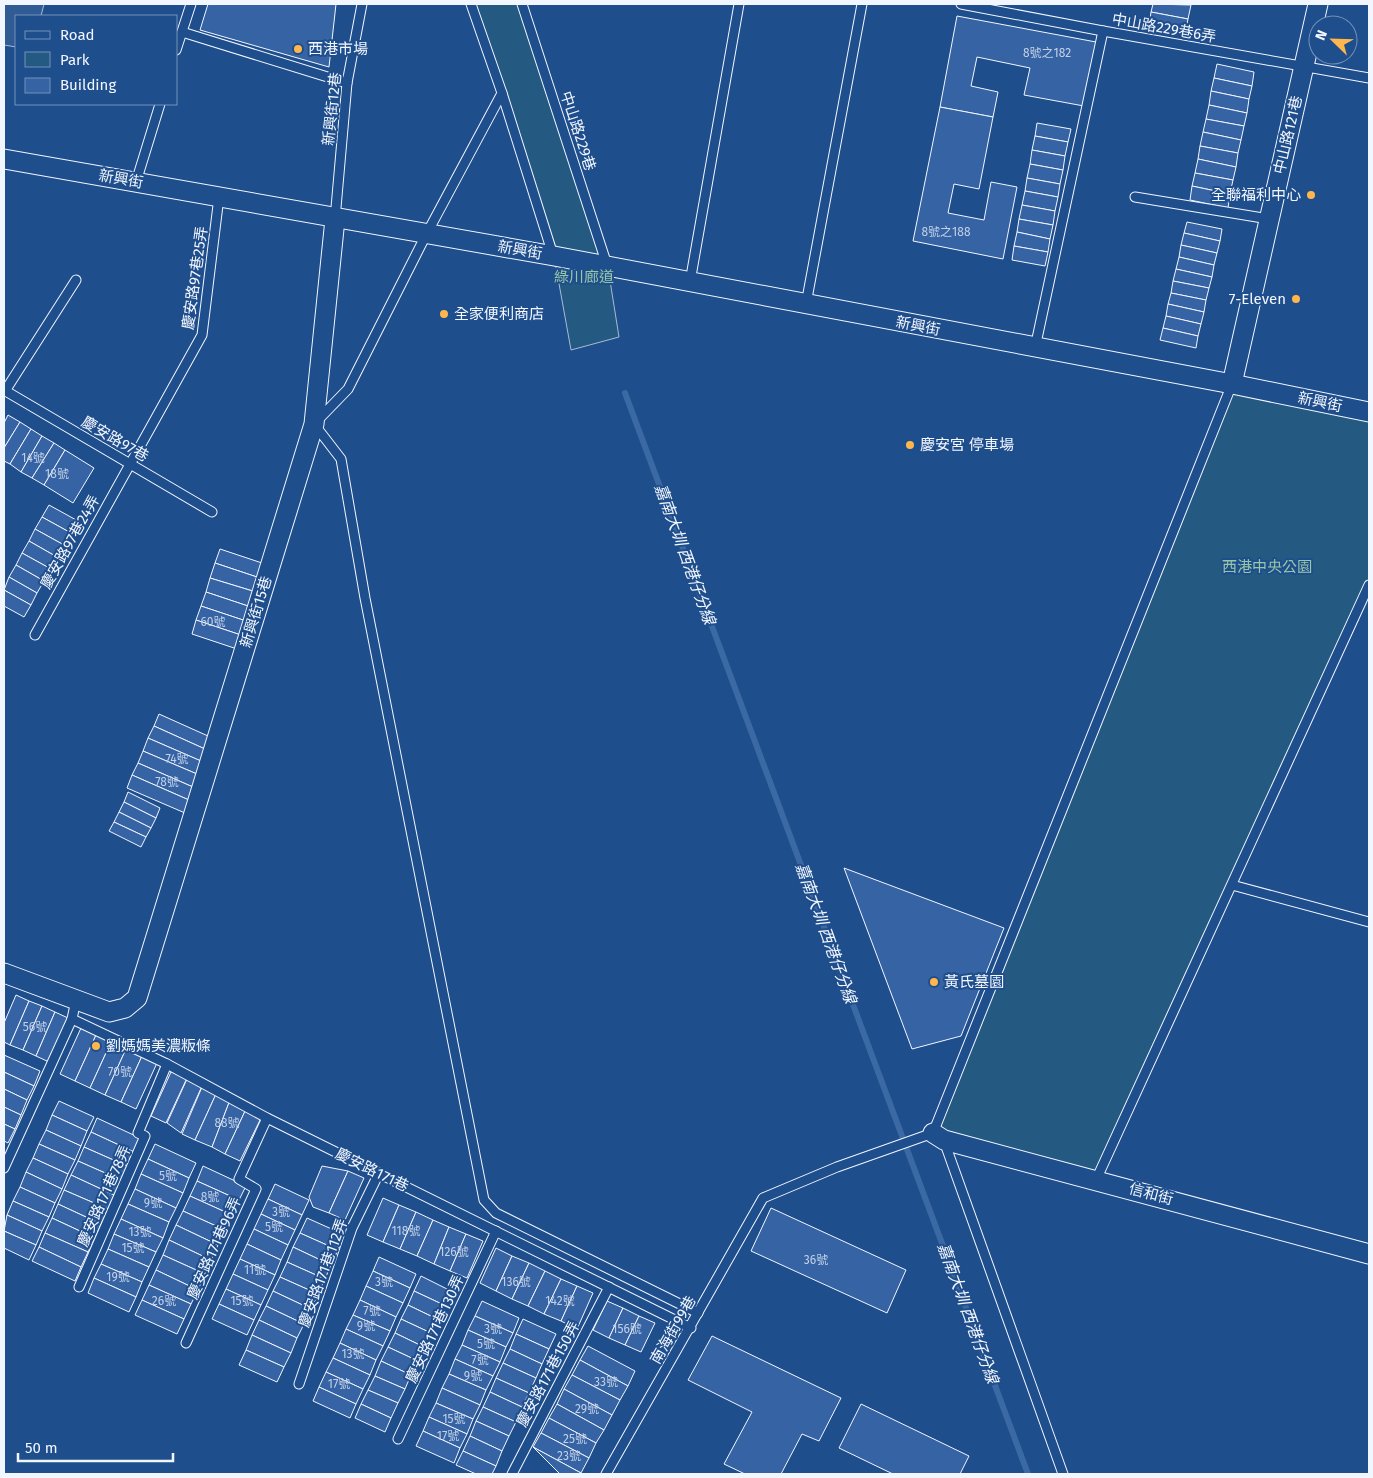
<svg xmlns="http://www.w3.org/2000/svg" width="1373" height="1478" font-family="'Fira Sans','Noto Sans TC',sans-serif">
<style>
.green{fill:#245a82;stroke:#a8bbd7}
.parking{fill:#305b95;stroke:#a8bbd7}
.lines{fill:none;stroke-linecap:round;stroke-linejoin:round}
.stream{stroke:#3b69a3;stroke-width:6}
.building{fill:#3563a3;stroke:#f2f6ff}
.lane-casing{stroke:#f2f6ff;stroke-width:11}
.street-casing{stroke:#f2f6ff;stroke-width:21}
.lane{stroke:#1f4e8c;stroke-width:9}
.street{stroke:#1f4e8c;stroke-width:19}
.poi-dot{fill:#ffb74d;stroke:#1f4e8c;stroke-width:2}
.labels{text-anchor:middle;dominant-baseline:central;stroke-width:4;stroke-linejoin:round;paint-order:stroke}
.number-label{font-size:12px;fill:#c3d1e8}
.street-label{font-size:15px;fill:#f2f6ff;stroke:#1f4e8c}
.poi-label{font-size:15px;fill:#f2f6ff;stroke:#1f4e8c;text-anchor:start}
.park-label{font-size:15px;fill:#97c8a6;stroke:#1f4e8c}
.water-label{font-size:16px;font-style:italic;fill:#f2f6ff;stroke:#1f4e8c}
</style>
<rect width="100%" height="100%" fill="#1f4e8c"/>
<g class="green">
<path d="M471,4H522L608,268L619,337L571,350L554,256Z"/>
<path d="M1232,384L1369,411V584L1096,1180L933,1133Z"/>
</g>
<path class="parking" d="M4,4H44L41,16H16V47L4,45Z"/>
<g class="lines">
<path class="stream" d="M625,393L1028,1474"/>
</g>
<g class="building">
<path d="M208,4H336L329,67L200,30Z"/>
<path d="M1153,4L1191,5L1188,19L1151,12Z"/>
<path d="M1151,12L1188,19L1185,34L1149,27Z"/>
<path d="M957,16L1096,42L1084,106L1024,95L1030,68L977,57L971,86L998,92L993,117L940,107Z"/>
<path d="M1217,64L1254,72L1252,86L1214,78Z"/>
<path d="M1214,78L1252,86L1249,99L1211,91Z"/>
<path d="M1211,91L1249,99L1247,113L1209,105Z"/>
<path d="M1209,105L1247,113L1244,126L1206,119Z"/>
<path d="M940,107L993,117L979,189L954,184L948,213L984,220L991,182L1017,187L1003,259L913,241Z"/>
<path d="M1206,119L1244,126L1241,140L1203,132Z"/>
<path d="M1037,123L1071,129L1068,142L1035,136Z"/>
<path d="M1203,132L1241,140L1238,153L1200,146Z"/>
<path d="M1035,136L1068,142L1065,156L1032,150Z"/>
<path d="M1200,146L1238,153L1236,167L1198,159Z"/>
<path d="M1032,150L1065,156L1063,170L1030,164Z"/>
<path d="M1198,159L1236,167L1233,180L1195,173Z"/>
<path d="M1030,164L1063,170L1060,184L1027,178Z"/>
<path d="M1195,173L1233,180L1230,194L1192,186Z"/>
<path d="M1027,178L1060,184L1058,197L1025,191Z"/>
<path d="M1192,186L1230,194L1228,208L1190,200Z"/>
<path d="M1025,191L1058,197L1055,211L1022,205Z"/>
<path d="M1022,205L1055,211L1053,225L1019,219Z"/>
<path d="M1019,219L1053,225L1050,239L1017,232Z"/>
<path d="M1187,222L1222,229L1220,241L1184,233Z"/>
<path d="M1017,232L1050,239L1048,252L1014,246Z"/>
<path d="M1184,233L1220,241L1217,253L1181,245Z"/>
<path d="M1181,245L1217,253L1214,265L1179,257Z"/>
<path d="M1014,246L1048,252L1045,266L1012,260Z"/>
<path d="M1179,257L1214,265L1212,277L1176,269Z"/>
<path d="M1176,269L1212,277L1209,288L1173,281Z"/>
<path d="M1173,281L1209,288L1206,300L1171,293Z"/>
<path d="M1171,293L1206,300L1204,312L1168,304Z"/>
<path d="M1168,304L1204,312L1201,324L1166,316Z"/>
<path d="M1166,316L1201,324L1198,336L1163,328Z"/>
<path d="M1163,328L1198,336L1196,348L1160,340Z"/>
<path d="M8,415L20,422L4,448V423Z"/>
<path d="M20,422L31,429L10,464L4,461V448Z"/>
<path d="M31,429L42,436L21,472L10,464Z"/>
<path d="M42,436L54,443L32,478L21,472Z"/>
<path d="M54,443L65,450L44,485L32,478Z"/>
<path d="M65,450L94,468L73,503L44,485Z"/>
<path d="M49,505L78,521L71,533L42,517Z"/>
<path d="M42,517L71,533L64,545L35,529Z"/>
<path d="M35,529L64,545L57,557L29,541Z"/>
<path d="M29,541L57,557L51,569L22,553Z"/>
<path d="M220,549L265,564L260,578L215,563Z"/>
<path d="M22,553L51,569L44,581L16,565Z"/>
<path d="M215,563L260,578L256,592L210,578Z"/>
<path d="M16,565L44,581L37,593L9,577Z"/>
<path d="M9,577L37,593L31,605L4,590Z"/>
<path d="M210,578L256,592L251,607L206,592Z"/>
<path d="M4,590L31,605L24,617L4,606Z"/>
<path d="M206,592L251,607L246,621L201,606Z"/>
<path d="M201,606L246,621L241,635L196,620Z"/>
<path d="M196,620L241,635L237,649L192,634Z"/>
<path d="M159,714L208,736L205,749L154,726Z"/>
<path d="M154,726L205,749L201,761L148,738Z"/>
<path d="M148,738L201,761L197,774L143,751Z"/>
<path d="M143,751L197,774L193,787L138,763Z"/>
<path d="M138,763L193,787L189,800L132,775Z"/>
<path d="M132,775L189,800L185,813L127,788Z"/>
<path d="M128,792L160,808L156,818L124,802Z"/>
<path d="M124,802L156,818L151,828L119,812Z"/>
<path d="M119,812L151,828L146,837L114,822Z"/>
<path d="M114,822L146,837L141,847L109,831Z"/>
<path d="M844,868L1004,928L961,1036L912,1049Z"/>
<path d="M16,995L29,1001L10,1045L4,1042V1023Z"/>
<path d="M29,1001L42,1006L23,1050L10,1045Z"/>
<path d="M42,1006L55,1012L36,1056L23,1050Z"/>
<path d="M55,1012L68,1018L49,1062L36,1056Z"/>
<path d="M81,1028L96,1035L75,1081L60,1074Z"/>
<path d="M96,1035L111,1042L90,1088L75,1081Z"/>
<path d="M111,1042L126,1049L105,1095L90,1088Z"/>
<path d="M126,1049L142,1056L121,1102L105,1095Z"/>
<path d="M4,1055L40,1071L34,1086L4,1072Z"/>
<path d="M142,1056L157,1063L136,1109L121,1102Z"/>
<path d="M4,1072L34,1086L27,1100L4,1089Z"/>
<path d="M171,1072L187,1078L166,1123L151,1116Z"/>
<path d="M187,1079L202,1086L181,1133L167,1123Z"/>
<path d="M202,1087L216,1094L195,1140L182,1134Z"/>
<path d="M4,1089L27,1100L21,1115L4,1107Z"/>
<path d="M216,1094L230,1100L212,1147L195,1140Z"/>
<path d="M230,1100L246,1109L225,1154L212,1147Z"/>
<path d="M59,1101L94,1117L87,1131L52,1115Z"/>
<path d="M4,1107L21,1115L15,1129L4,1124Z"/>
<path d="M246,1109L262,1116L240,1161L225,1154Z"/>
<path d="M52,1115L87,1131L81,1146L46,1130Z"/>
<path d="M97,1118L140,1138L134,1152L91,1132Z"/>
<path d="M4,1124L15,1129L8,1143L4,1141Z"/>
<path d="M46,1130L81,1146L75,1160L39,1144Z"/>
<path d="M91,1132L134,1152L127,1166L84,1147Z"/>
<path d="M39,1144L75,1160L68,1174L33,1158Z"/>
<path d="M155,1144L196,1163L189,1178L148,1159Z"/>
<path d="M84,1147L127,1166L121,1180L78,1161Z"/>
<path d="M33,1158L68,1174L62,1189L26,1172Z"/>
<path d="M148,1159L189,1178L183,1193L141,1174Z"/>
<path d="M78,1161L121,1180L114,1195L71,1175Z"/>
<path d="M203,1166L246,1186L239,1200L197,1181Z"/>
<path d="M322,1166L348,1171L329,1213L313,1207L309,1197Z"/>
<path d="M348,1171L364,1178L345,1220L329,1213Z"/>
<path d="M26,1172L62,1189L55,1203L20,1187Z"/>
<path d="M141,1174L183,1193L176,1208L135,1189Z"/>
<path d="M71,1175L114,1195L108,1209L64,1190Z"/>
<path d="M197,1181L239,1200L232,1215L190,1196Z"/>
<path d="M275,1184L309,1200L302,1215L268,1199Z"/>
<path d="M20,1187L55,1203L49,1217L13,1201Z"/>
<path d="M135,1189L176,1208L169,1222L128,1204Z"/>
<path d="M64,1190L108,1209L101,1224L58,1204Z"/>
<path d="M190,1196L232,1215L225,1230L183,1211Z"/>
<path d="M383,1198L399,1205L383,1242L367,1235Z"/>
<path d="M268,1199L302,1215L295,1230L261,1214Z"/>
<path d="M13,1201L49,1217L42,1231L7,1215Z"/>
<path d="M58,1204L101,1224L95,1238L52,1218Z"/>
<path d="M128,1204L169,1222L163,1238L121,1219Z"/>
<path d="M399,1205L416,1212L400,1249L383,1242Z"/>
<path d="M771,1208L906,1270L887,1313L751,1251Z"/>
<path d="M183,1211L225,1230L218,1245L176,1225Z"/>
<path d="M416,1212L433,1220L417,1256L400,1249Z"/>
<path d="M261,1214L295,1230L288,1245L254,1229Z"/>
<path d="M7,1215L42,1231L36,1245L4,1231Z"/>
<path d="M52,1218L95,1238L88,1252L45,1233Z"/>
<path d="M307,1218L345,1235L338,1250L300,1233Z"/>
<path d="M121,1219L163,1238L156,1252L114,1234Z"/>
<path d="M433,1220L449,1227L434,1264L417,1256Z"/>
<path d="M176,1225L218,1245L211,1260L169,1240Z"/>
<path d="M449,1227L466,1234L450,1271L434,1264Z"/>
<path d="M254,1229L288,1245L281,1260L247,1244Z"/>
<path d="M4,1231L36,1245L29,1260L4,1248Z"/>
<path d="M45,1233L88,1252L81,1267L39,1247Z"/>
<path d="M300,1233L338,1250L331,1265L293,1247Z"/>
<path d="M114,1234L156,1252L149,1267L108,1249Z"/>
<path d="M466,1234L483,1241L467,1278L450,1271Z"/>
<path d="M169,1240L211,1260L205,1274L163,1255Z"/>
<path d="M247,1244L281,1260L275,1275L240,1259Z"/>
<path d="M39,1247L81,1267L75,1281L32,1261Z"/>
<path d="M293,1247L331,1265L325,1279L287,1262Z"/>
<path d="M496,1248L512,1256L496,1291L480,1283Z"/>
<path d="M108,1249L149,1267L142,1282L101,1264Z"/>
<path d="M163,1255L205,1274L198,1290L156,1270Z"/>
<path d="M512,1256L529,1263L512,1299L496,1291Z"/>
<path d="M379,1257L416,1274L410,1288L373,1271Z"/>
<path d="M240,1259L275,1275L268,1290L233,1274Z"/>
<path d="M287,1262L325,1279L318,1294L280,1277Z"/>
<path d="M529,1263L545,1271L528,1306L512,1299Z"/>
<path d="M101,1264L142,1282L136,1297L94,1278Z"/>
<path d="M156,1270L198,1290L191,1304L149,1285Z"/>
<path d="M373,1271L410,1288L403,1303L366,1286Z"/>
<path d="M545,1271L561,1279L544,1314L528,1306Z"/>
<path d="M233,1274L268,1290L261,1305L226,1289Z"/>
<path d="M421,1276L451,1291L444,1305L414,1291Z"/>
<path d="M280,1277L318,1294L311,1309L273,1291Z"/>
<path d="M94,1278L136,1297L129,1312L88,1293Z"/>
<path d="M561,1279L577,1286L561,1321L544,1314Z"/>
<path d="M149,1285L191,1304L184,1319L142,1300Z"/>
<path d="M366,1286L403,1303L396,1317L360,1300Z"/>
<path d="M577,1286L593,1293L577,1329L561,1321Z"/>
<path d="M226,1289L261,1305L254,1320L219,1304Z"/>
<path d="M273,1291L311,1309L304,1324L266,1306Z"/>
<path d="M414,1291L444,1305L437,1319L408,1305Z"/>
<path d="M142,1300L184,1319L177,1334L135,1315Z"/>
<path d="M360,1300L396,1317L390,1331L353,1315Z"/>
<path d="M482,1301L519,1318L513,1333L475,1316Z"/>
<path d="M607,1301L623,1308L609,1338L593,1330Z"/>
<path d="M219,1304L254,1320L247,1335L212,1319Z"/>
<path d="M408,1305L437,1319L431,1333L401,1319Z"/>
<path d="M266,1306L304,1324L297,1338L259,1320Z"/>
<path d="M623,1308L639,1316L625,1345L609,1338Z"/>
<path d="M353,1315L390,1331L383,1346L346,1329Z"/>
<path d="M475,1316L513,1333L506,1347L468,1330Z"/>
<path d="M639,1316L655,1323L641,1352L625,1345Z"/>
<path d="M401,1319L431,1333L424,1347L395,1333Z"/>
<path d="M523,1319L556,1334L549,1349L516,1334Z"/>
<path d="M259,1320L297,1338L291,1353L252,1335Z"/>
<path d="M346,1329L383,1346L376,1360L340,1343Z"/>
<path d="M468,1330L506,1347L500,1362L462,1345Z"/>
<path d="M395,1333L424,1347L418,1361L388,1347Z"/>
<path d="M516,1334L549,1349L542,1364L510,1349Z"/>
<path d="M252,1335L291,1353L284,1367L246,1350Z"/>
<path d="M712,1336L841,1398L819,1441L802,1434L781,1474H745L724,1464L752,1412L688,1380Z"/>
<path d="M340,1343L376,1360L370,1375L333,1358Z"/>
<path d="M462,1345L500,1362L493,1376L455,1359Z"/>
<path d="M588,1346L635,1371L628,1386L580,1360Z"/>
<path d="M388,1347L418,1361L411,1375L381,1361Z"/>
<path d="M510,1349L542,1364L536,1378L503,1363Z"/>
<path d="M246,1350L284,1367L277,1382L239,1365Z"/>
<path d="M333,1358L370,1375L363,1389L326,1372Z"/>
<path d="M455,1359L493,1376L486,1390L449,1374Z"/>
<path d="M580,1360L628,1386L620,1400L572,1375Z"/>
<path d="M381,1361L411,1375L405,1389L375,1376Z"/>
<path d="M503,1363L536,1378L529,1393L496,1378Z"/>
<path d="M326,1372L363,1389L356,1404L319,1387Z"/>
<path d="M449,1374L486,1390L480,1405L442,1388Z"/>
<path d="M572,1375L620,1400L612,1415L564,1389Z"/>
<path d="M375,1376L405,1389L398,1403L368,1390Z"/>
<path d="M496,1378L529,1393L522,1407L490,1392Z"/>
<path d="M319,1387L356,1404L350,1418L313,1401Z"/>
<path d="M442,1388L480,1405L473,1419L436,1403Z"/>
<path d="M564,1389L612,1415L604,1430L557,1404Z"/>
<path d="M368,1390L398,1403L391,1418L361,1404Z"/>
<path d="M490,1392L522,1407L516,1422L483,1407Z"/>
<path d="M436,1403L473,1419L467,1434L429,1417Z"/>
<path d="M361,1404L391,1418L385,1432L355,1418Z"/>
<path d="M557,1404L604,1430L596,1443L549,1418Z"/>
<path d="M861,1404L969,1456L960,1474H893L839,1448Z"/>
<path d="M483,1407L516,1422L509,1436L476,1421Z"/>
<path d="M429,1417L467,1434L460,1448L423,1431Z"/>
<path d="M549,1418L596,1443L589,1458L541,1433Z"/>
<path d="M476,1421L509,1436L502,1451L470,1436Z"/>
<path d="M423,1431L460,1448L454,1463L416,1446Z"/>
<path d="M541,1433L589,1458L581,1473L533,1447Z"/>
<path d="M470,1436L502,1451L496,1466L463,1451Z"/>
<path d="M533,1447L581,1473L580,1474H560Z"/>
<path d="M463,1451L496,1466L492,1474H476L456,1465Z"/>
</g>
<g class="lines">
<defs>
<g id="lane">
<path d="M471,4L502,93L553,255"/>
<path d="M522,4L608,268"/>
<path d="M961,4L1103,31L1369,78"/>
<path d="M182,32L347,83"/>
<path d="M176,50L191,4"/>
<path d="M502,93L427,233L348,389L314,424L341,459L365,598L484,1200L496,1213L698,1313"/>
<path d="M136,182L160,104"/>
<path d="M1135,197L1269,219"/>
<path d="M335,219L347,83L362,4"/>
<path d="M690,282L739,4"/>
<path d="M806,304L862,4"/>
<path d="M1035,348L1103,31"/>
<path d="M4,390L212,512"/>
<path d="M5,391L76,280"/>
<path d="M35,635L202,335L219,197"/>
<path d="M1232,885L1369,922"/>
<path d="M76,1000L72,1019L167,1064L267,1118L691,1328"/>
<path d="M944,1141L1063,1474"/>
<path d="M4,1168L72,1019"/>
<path d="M1096,1180L1369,585"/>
<path d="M79,1287L145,1136L138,1133L167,1064"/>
<path d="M186,1343L256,1189L239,1179L267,1118"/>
<path d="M299,1384L352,1228L379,1173"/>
<path d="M398,1439L496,1231"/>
<path d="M512,1474L609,1287"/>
<path d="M606,1474L763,1198L837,1167L933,1133L1232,384"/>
</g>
<g id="street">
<path d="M4,159L554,256L1232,384L1369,412"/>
<path d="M1232,384L1318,4"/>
<path d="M4,973L109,1012L125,1008L137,998L314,424L335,219"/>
<path d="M933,1133L944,1140L1369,1254"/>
</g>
</defs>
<use href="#lane" class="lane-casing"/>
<use href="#street" class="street-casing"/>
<use href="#lane" class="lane"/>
<use href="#street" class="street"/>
</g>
<g class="poi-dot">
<circle cx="298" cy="49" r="5"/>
<circle cx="1311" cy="195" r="5"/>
<circle cx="1296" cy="299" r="5"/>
<circle cx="444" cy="314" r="5"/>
<circle cx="910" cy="445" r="5"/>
<circle cx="934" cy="982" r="5"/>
<circle cx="96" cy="1046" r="5"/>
</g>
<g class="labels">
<g class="number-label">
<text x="1047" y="53">8號之182</text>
<text x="946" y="232">8號之188</text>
<text x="33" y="458">14號</text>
<text x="57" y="474">18號</text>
<text x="213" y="622">60號</text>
<text x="177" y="759">74號</text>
<text x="167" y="782">78號</text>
<text x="35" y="1027">56號</text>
<text x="120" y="1072">70號</text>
<text x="227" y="1123">88號</text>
<text x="168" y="1176">5號</text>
<text x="210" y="1197">8號</text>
<text x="153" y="1203">9號</text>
<text x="281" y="1212">3號</text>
<text x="274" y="1227">5號</text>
<text x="406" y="1231">118號</text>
<text x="140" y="1232">13號</text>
<text x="133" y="1248">15號</text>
<text x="454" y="1252">126號</text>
<text x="816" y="1260">36號</text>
<text x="255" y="1270">11號</text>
<text x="118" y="1277">19號</text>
<text x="384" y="1282">3號</text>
<text x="516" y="1282">136號</text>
<text x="164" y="1301">26號</text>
<text x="242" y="1301">15號</text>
<text x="560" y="1301">142號</text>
<text x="372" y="1311">7號</text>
<text x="366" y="1326">9號</text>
<text x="493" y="1329">3號</text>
<text x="627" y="1329">156號</text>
<text x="486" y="1344">5號</text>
<text x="353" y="1354">13號</text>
<text x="480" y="1360">7號</text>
<text x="473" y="1376">9號</text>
<text x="606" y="1382">33號</text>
<text x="339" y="1384">17號</text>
<text x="587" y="1409">29號</text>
<text x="454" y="1419">15號</text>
<text x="448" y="1436">17號</text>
<text x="575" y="1439">25號</text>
<text x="569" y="1456">23號</text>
</g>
<g class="street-label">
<text transform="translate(1164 28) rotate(10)">中山路229巷6弄</text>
<text transform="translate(332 109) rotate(-84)">新興街12巷</text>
<text transform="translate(578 131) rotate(72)">中山路229巷</text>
<text transform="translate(1288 135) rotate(-77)">中山路121巷</text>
<text transform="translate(121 179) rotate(10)">新興街</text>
<text transform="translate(520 250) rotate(10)">新興街</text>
<text transform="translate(195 278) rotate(-82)">慶安路97巷25弄</text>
<text transform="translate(918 326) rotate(11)">新興街</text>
<text transform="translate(1320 402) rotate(12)">新興街</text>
<text transform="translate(115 439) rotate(30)">慶安路97巷</text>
<text transform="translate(70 542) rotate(-61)">慶安路97巷24弄</text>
<text transform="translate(256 612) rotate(-73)">新興街15巷</text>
<text transform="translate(372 1170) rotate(26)">慶安路171巷</text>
<text transform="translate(1151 1194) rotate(15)">信和街</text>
<text transform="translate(104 1196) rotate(-66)">慶安路171巷78弄</text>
<text transform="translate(214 1248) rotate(-66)">慶安路171巷96弄</text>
<text transform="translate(323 1273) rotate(-70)">慶安路171巷112弄</text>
<text transform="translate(435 1329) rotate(-65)">慶安路171巷130弄</text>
<text transform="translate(673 1330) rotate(-60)">南海街99巷</text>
<text transform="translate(548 1374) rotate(-62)">慶安路171巷150弄</text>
</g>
<g class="poi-label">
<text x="308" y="49">西港市場</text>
<text x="1301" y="195" text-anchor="end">全聯福利中心</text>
<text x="1286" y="299" text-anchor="end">7-Eleven</text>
<text x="454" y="314">全家便利商店</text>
<text x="920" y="445">慶安宮 停車場</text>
<text x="944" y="982">黃氏墓園</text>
<text x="106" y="1046">劉媽媽美濃粄條</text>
</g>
<g class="park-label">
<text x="584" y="277">綠川廊道</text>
<text x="1267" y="567">西港中央公園</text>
</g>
<g class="water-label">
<text transform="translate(685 554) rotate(70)">嘉南大圳 西港仔分線</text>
<text transform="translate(826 933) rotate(70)">嘉南大圳 西港仔分線</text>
<text transform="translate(968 1313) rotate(70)">嘉南大圳 西港仔分線</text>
</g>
</g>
<rect width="1373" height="1478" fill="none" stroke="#f2f6ff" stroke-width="10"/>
<rect x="15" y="15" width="162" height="90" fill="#1f4e8c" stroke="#7391ba"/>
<rect x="25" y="31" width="25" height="8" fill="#1f4e8c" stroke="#7391ba"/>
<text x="60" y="40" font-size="15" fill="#f2f6ff">Road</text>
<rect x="25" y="52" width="25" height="15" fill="#245a82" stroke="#7391ba"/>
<text x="60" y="65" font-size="15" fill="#f2f6ff">Park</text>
<rect x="25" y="78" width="25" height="15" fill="#3563a3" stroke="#7391ba"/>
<text x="60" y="90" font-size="15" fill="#f2f6ff">Building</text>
<g transform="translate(1333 40) rotate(293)"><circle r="24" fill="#1f4e8c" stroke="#7391ba"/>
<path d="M0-4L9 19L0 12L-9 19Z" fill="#ffb74d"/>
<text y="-8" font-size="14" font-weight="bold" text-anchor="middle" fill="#f2f6ff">N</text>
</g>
<path d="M18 1453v8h155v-8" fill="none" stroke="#f2f6ff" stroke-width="2.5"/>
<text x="25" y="1453" font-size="15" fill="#f2f6ff" stroke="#1f4e8c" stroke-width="4" paint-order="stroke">50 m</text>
</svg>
